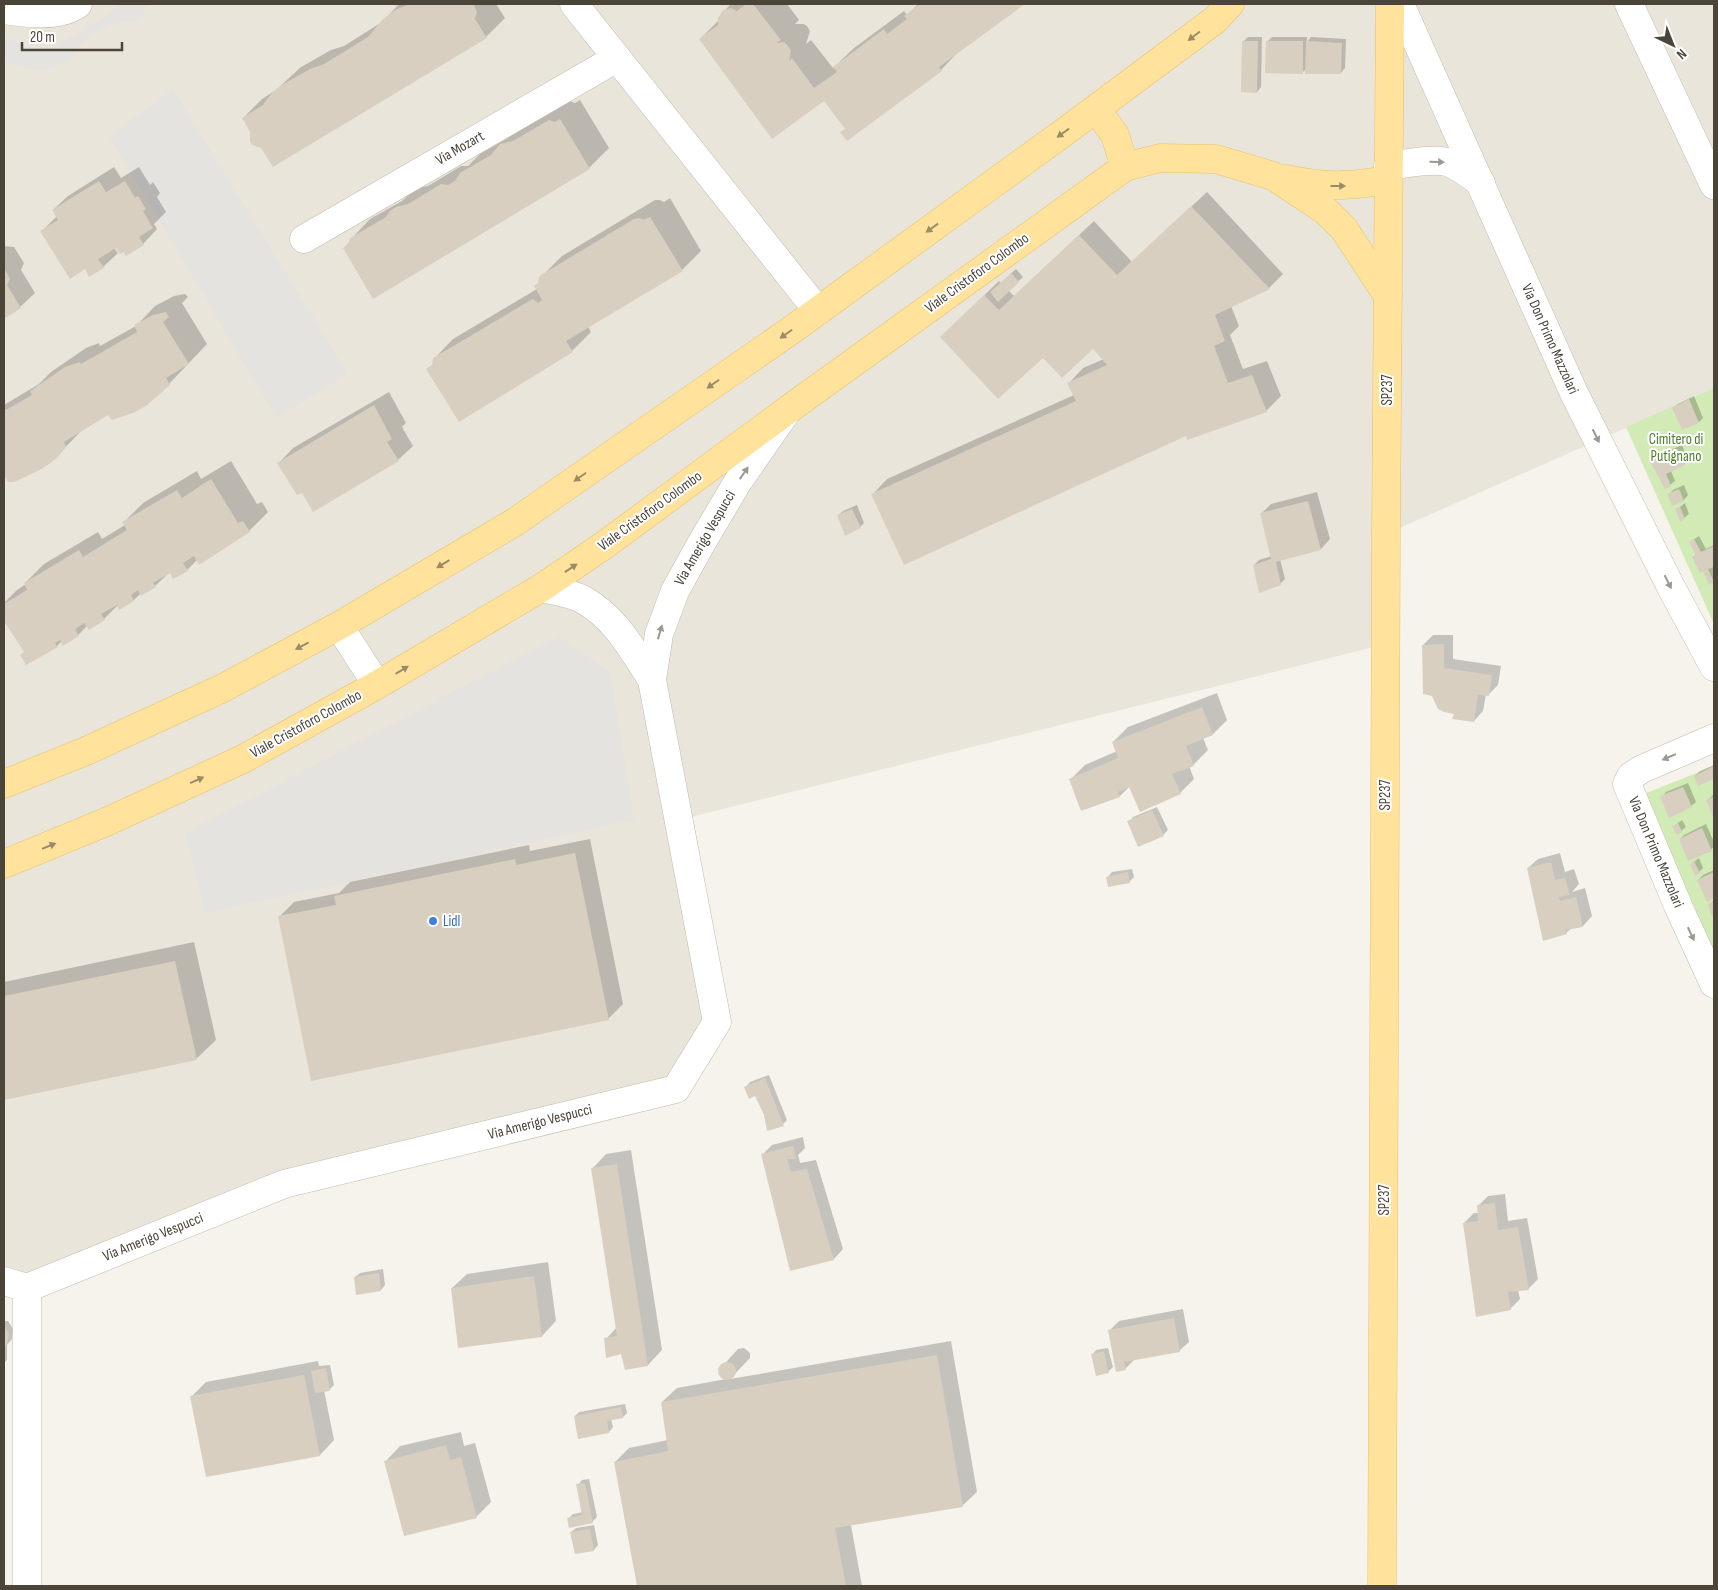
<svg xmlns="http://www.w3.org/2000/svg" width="1718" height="1590" font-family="'Sofia Sans Condensed',sans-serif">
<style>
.residential{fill:#eae5da}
.green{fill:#d2eab5}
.parking{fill:#e5e3e0}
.shadow{fill:#0003}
.building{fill:#d8cfc1}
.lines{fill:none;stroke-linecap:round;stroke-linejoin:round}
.minor-casing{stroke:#c2bbae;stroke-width:29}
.major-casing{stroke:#e6c16a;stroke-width:29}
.minor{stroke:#fff;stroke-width:28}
.major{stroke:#ffe39c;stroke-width:28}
.oneway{fill:#9c8c66}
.oneway2{fill:#9c9892}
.shop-dot{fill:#3f7fe0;stroke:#fff;stroke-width:2}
.labels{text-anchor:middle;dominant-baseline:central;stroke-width:4;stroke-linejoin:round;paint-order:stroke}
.street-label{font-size:15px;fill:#4b4439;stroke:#fff}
.park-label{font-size:15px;fill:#4a7f2a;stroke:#fff}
.shop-label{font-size:15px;fill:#366cbe;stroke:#fff;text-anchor:start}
</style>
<rect width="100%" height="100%" fill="#f6f3ec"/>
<path class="residential" d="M4,4H1714V389L1386,534V644L679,820L717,1022L676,1089L326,1174L27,1288L4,1281Z"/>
<g class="green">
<path d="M1714,388V624L1626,427Z"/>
<path d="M1714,766V951L1644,794Z"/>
</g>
<g class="parking">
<path d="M119,4H148L139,22L116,23L98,31L86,39L66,62L52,68L37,71L4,62V37L29,47L51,48L108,15Z"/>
<path d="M173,89L348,374L276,418L109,136Z"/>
<path d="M559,636L610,672L634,820L205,913L185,833Z"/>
</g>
<g class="shadow">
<path d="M399,4H496L505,18L486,37L252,132L243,118L262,99L276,90L301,67L331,50L344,46L382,22Z"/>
<path d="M731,4H787L799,20L795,24H804L807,26L810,31L806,44L811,40L833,68L854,48L904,11L907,15L918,4H1023L960,50L941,70L846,128L824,99L700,39L719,20L724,11Z"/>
<path d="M1248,37H1262L1261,87L1257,92L1243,42Z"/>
<path d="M1272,37H1307V42L1311,37L1346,39L1345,68L1341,73L1307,68L1302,73L1267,42Z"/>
<path d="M580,100L609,148L589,168L373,297L344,248L350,242L351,239L370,219L402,201L416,188L428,186L461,166H468L480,154L508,138L521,126L534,122L569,101L575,103Z"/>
<path d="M114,167L121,178L139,167L150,185L153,182L160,193L157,197L166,212L154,224L157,229L143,244L124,251L117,246L114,248L118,253L103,267H85L42,231L57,216L53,210L68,196Z"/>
<path d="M1207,192L1283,274L1269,288L1231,306L1239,326L1230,335L1243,369L1267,361L1281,396L1266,411L1187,434L873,494L887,479L1074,395L1069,383L1083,368L1104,359L1093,348L1043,356L956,323L999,281L1001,283L1016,269L1023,277L1008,290L1014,296L1094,221L1132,262Z"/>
<path d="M670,198L701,251L682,270L588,326L591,332L572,351L428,369L434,363V359L453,339L537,289L540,278L562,256L655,200H660L664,202Z"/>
<path d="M4,246L14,247L24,263L21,270L35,293L20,307L4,317Z"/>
<path d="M185,294L188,297L182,303L207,344L169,384L146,405L108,414L82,430L56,457L4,475V405L39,384L51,372L86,348L99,343L100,346L136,326L155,306L174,296Z"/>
<path d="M389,392L406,423L402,427L413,446L398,460L302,492L279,463L293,448Z"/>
<path d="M1694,396L1703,418L1699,422L1682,428L1673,408L1678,404Z"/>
<path d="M1682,445L1688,460L1684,464L1671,471L1675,481L1670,485L1652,461L1656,456Z"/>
<path d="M231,461L257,504L262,502L268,512L249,531L197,560L187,570L173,577L171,572L169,573L155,586L141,593L134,600L118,605L104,619L87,626L78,635L62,641L57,646L25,652L4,619V603L17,590L26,584L25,583L44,564L98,532L102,539L125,525L124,522L143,503L197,471L201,479Z"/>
<path d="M1684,485L1688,495L1684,500L1673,504L1669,494L1673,490Z"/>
<path d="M1317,492L1330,539L1321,549L1280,559L1285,579L1280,584L1254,565L1259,560L1272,556L1261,514L1271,504Z"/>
<path d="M1685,503L1689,514L1684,518L1676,510Z"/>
<path d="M857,505L864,523L860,527L838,516L843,511Z"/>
<path d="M1699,536L1706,549L1714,545V565L1713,566L1714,580L1709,583L1703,570L1694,557L1696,554L1690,542Z"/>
<path d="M1433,635H1453V659L1501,666L1498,685L1489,694H1486L1483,711L1474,721L1455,713L1423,645Z"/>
<path d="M1217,693L1227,720L1213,734L1203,738L1208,750L1193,765L1189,766L1194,779L1180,793L1130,786L1120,796L1070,780L1085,765L1117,751L1113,742L1128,727Z"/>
<path d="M1714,765V778L1699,784L1695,776L1700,771Z"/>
<path d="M1688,783L1696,802L1691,806L1662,797L1666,792Z"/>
<path d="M1714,794V816L1707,801Z"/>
<path d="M1157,807L1168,830L1163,835L1129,822L1133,817Z"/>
<path d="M1682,820L1686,827L1681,831L1674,826Z"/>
<path d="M1706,824L1714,842V846L1711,850L1680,839L1684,835Z"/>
<path d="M590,839L623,1004L608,1019L279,917L294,902L339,893L350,882L529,845L530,851Z"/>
<path d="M1560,853L1565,872L1574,869L1579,884L1572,892L1585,888L1592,916L1583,926L1572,928L1566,933L1528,868L1538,859Z"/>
<path d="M1699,858L1703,868L1699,872L1691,864Z"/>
<path d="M1132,869L1134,877L1129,882L1108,877L1112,872Z"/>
<path d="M1714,870V897L1707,900L1698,880L1703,875Z"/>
<path d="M1714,900V914L1713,915L1709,905Z"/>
<path d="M194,942L216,1040L196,1059L4,1099V982Z"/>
<path d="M769,1075L787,1120L783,1124L765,1115L756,1095L746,1087L750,1082Z"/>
<path d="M803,1137L805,1148L798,1155L800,1163L816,1160L843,1249L834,1259L763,1154L772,1145Z"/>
<path d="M631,1150L662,1350L648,1365L622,1353L606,1339L617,1327L592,1169L606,1154Z"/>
<path d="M1505,1194L1508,1221L1527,1218L1538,1279L1528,1289L1518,1290L1520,1299L1510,1309L1464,1223L1474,1213H1479L1478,1206L1488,1196Z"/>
<path d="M548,1262L556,1321L542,1336L452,1288L467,1274Z"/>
<path d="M383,1269L385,1285L381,1290L355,1277L360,1273Z"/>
<path d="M1183,1309L1189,1342L1179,1351L1135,1359L1125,1369L1110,1330L1119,1321Z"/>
<path d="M4,1321H8L13,1329L12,1339L7,1345V1360L4,1363Z"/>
<path d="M951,1341L977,1492L962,1506L851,1525L862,1586H638L615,1462L629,1448L668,1440L662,1402L677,1388L726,1379L721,1377L719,1370L738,1349L744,1348L750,1353V1358L730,1379Z"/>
<path d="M1108,1348L1113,1367L1108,1372L1092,1355L1096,1350Z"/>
<path d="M318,1361L319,1366L330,1365L334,1385L329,1390H324L334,1440L320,1455L192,1396L206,1382Z"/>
<path d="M625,1404L627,1413L623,1417L611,1419L613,1427L609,1432L575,1416L579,1412Z"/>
<path d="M461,1432L464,1446L475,1443L491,1502L476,1517L386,1461L400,1446Z"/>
<path d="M589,1479L597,1517L592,1522L569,1518L573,1514L583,1512L578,1485L582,1480Z"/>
<path d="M594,1525L598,1545L594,1550L576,1553L571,1532L576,1528Z"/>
</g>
<g class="building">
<path d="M410,4L474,5L477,12L475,19L487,38L273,167L261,148L252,145L250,141V132L242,118L263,105L271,94L280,86L310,69L324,64L368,37L383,19L395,10Z"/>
<path d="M746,4H753L781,40L776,43L784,42L788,46L791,51L789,61L792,58L814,88L837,72L833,67L884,29L887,34L907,19L904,16L920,4H1025L939,67L942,71L847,141L840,132L845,129L824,101L772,139L699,39L718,25V18L723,10L731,8L737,11Z"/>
<path d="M1242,41H1258L1257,93L1241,92Z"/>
<path d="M1266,41H1303V74L1265,73Z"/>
<path d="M1306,41L1342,43L1341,74H1305Z"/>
<path d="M560,119L590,169L373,299L343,248L348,245L350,238L386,217L390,211L396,207L408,204L441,184L448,185L455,181L460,173L491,155L500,144L513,141L549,120L555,122Z"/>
<path d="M99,181L106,192L125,181L135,198L138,196L146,209L143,211L153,228L139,237L144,245L126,256L124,252L120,254L116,248L98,259L104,268L89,277L85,269L70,279L40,231L58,220L52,210Z"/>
<path d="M1191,206L1270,289L1215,315L1225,341L1214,346L1228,383L1252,375L1267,412L1187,440L1186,436L904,565L871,494L1076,401L1067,383L1107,365L1093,349L1062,378L1043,358L998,399L940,337L984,295L999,310L1079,235L1117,275Z"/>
<path d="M650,217L683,271L566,341L573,352L459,422L426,369L432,365L433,358L531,300L533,299L538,303L542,300L534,286L538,283L539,277L541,275L634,219L639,218L644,220Z"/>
<path d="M4,268L10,279L7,285L21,308L4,319Z"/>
<path d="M1011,273L1019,282L998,302L990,292Z"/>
<path d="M166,312L169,317L163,322L189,364L166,378L170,385L146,406L133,413L112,420L108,415L64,442L66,447L57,458L42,469L14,482H8L4,475V411L32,395L30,391L65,367L80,362L81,364L137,332L134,325L153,315Z"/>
<path d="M1689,399L1699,423L1682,430L1672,408Z"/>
<path d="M374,405L392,439L387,442L399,461L313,512L302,493L297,495L277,463Z"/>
<path d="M1677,449L1685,465L1666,474L1671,486L1665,489L1650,461Z"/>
<path d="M211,479L238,523L243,521L250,532L199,565L194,556L183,563L188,571L173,579L170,573L153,583L156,587L141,596L138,590L131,595L134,601L119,610L117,605L101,614L105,620L89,630L84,623L75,629L79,636L63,646L60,640L55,643L58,647L26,665L20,655L24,652L4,621V604L27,590L24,583L79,550L83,557L127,530L122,522L177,490L182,498Z"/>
<path d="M1679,489L1684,501L1672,506L1667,494Z"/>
<path d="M1308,501L1321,550L1276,562L1281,585L1259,593L1253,565L1271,559L1260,513Z"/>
<path d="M1680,507L1685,519L1680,521L1675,509Z"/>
<path d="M852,509L861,528L845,536L837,515Z"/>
<path d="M1694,539L1701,552L1714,546V567L1708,569L1714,582L1709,585L1703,571L1700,573L1692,557L1696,555L1689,542Z"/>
<path d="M1444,644V668L1492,675L1489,696L1478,695L1474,722L1452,719L1454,714L1444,712L1438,709L1432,696L1423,694L1422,645Z"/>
<path d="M1202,707L1213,735L1186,746L1194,766L1172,774L1181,794L1140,812L1129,787L1118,792L1120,797L1081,811L1069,779L1118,758L1112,742Z"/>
<path d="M1714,766V779L1698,786L1694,776Z"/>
<path d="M1683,787L1692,807L1669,818L1660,796Z"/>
<path d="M1714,797V819L1706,800Z"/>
<path d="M1152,810L1164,836L1138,847L1127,821Z"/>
<path d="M1678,823L1682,832L1677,835L1672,826Z"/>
<path d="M1702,828L1712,851L1688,861L1679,839Z"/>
<path d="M575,853L609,1020L311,1081L278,916L336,905L334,896L515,859L516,865Z"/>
<path d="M1694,861L1700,873L1695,876L1690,864Z"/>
<path d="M1551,862L1555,880L1565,878L1570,895L1559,897L1560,901L1576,897L1583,927L1566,930L1567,934L1543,941L1527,868Z"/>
<path d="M1128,872L1130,883L1108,887L1106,877Z"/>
<path d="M1714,872V898L1707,902L1697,880Z"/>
<path d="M1713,902L1714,916H1712L1708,905Z"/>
<path d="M175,961L197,1060L4,1100V996Z"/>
<path d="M765,1078L784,1126L767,1131L764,1115L755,1096L749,1099L744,1087Z"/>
<path d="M793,1146L796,1159H787L791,1172L807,1169L834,1260L790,1271L761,1154Z"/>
<path d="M617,1164L648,1366L625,1370L621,1354L606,1358L604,1338L617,1336L591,1168Z"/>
<path d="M1495,1203L1498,1230L1518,1227L1529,1290L1508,1292L1511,1310L1476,1317L1463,1223L1478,1221L1477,1205Z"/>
<path d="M379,1273L381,1291L356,1295L354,1277Z"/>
<path d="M534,1276L542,1337L458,1348L451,1288Z"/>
<path d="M1174,1318L1180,1352L1124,1362L1126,1370L1116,1372L1108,1330Z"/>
<path d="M4,1325L9,1334L7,1344L4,1350Z"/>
<path d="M1104,1351L1109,1373L1096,1376L1091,1354Z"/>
<path d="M937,1355L963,1507L835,1528L846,1586H637L614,1462L668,1451L661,1402Z"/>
<circle cx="727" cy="1371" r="9"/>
<path d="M326,1368L330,1391L315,1393L311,1371Z"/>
<path d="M304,1375L320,1456L206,1477L190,1396Z"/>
<path d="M621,1407L623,1418L607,1421L609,1433L578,1439L574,1416Z"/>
<path d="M446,1445L450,1460L461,1457L477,1518L404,1536L384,1461Z"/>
<path d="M585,1483L593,1523L569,1528L567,1518L582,1515L576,1484Z"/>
<path d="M590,1529L594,1551L575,1554L570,1532Z"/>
</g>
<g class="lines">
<defs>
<g id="minor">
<path d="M574,4L818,311"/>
<path d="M1400,4L1574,393L1671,587L1714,667"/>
<path d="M1629,4L1714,185"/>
<path d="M4,10C26,13 59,18 78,4"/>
<path d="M1388,166C1405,164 1432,158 1447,162C1460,166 1470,175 1481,183"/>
<path d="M304,239L617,58"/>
<path d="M541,588C554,591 570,593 582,599C615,617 632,649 652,680"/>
<path d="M339,626L377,685"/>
<path d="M1714,738L1642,769L1631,776L1627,784L1679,908L1714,984"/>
<path d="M4,1281L27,1288L284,1184L676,1089L717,1022L652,680L659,634L675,591L701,544L737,483L785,414"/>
<path d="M27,1288V1586"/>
</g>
<g id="major">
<path d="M1096,109L1115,135L1125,167"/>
<path d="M1286,179C1326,188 1349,186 1388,180"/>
<path d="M4,784L86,751L223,688L342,624L515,522L793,329L1063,133L1215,20L1230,4"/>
<path d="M4,864L106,822L243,759L377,685L541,588L603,546L789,409L1125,167L1160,158L1216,159L1273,176L1326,211L1344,229L1388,296"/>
<path d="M1382,1586L1386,534L1390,4"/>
</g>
</defs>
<use href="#minor" class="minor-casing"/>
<use href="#major" class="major-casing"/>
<use href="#minor" class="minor"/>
<use href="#major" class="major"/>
</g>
<defs><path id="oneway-solid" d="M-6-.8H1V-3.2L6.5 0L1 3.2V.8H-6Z" transform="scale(1.25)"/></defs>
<g class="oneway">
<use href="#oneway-solid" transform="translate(1194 36) rotate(143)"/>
<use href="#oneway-solid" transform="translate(1063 133) rotate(144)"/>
<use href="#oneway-solid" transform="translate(1338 186)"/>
<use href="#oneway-solid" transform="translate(932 228) rotate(144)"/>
<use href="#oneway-solid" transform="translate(786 334) rotate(145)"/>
<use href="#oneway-solid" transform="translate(713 384) rotate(145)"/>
<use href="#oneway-solid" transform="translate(580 477) rotate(145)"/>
<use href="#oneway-solid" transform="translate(443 564) rotate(149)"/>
<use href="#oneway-solid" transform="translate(571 568) rotate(-34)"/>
<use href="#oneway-solid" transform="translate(302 646) rotate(152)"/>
<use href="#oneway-solid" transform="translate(402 670) rotate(-31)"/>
<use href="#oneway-solid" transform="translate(197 780) rotate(-24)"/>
<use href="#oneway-solid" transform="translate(49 846) rotate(-22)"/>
</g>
<g class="oneway2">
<use href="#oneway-solid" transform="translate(1437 162) rotate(1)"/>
<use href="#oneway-solid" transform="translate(1596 436) rotate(64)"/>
<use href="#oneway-solid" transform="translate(744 473) rotate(-55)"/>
<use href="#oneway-solid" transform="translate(1668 582) rotate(63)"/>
<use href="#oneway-solid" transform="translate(660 632) rotate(-74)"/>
<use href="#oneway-solid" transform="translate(1669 757) rotate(157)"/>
<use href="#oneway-solid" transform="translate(1691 934) rotate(65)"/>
</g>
<circle class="shop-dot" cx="433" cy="921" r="5"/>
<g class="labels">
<g class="street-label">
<text transform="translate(460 148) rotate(-30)">Via Mozart</text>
<text transform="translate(977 273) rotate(-36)">Viale Cristoforo Colombo</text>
<text transform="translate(1550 339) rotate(66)">Via Don Primo Mazzolari</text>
<text transform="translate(1387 390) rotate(-90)">SP237</text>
<text transform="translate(650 511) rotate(-36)">Viale Cristoforo Colombo</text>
<text transform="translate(705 538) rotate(-60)">Via Amerigo Vespucci</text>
<text transform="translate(306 724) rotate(-29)">Viale Cristoforo Colombo</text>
<text transform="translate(1385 795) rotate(-90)">SP237</text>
<text transform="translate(1656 852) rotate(67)">Via Don Primo Mazzolari</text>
<text transform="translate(540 1122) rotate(-14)">Via Amerigo Vespucci</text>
<text transform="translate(1384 1200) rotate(-90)">SP237</text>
<text transform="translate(153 1237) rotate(-22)">Via Amerigo Vespucci</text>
</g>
<g class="park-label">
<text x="1676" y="439">Cimitero di<tspan x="1676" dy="17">Putignano</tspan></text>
</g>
<g class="shop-label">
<text x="443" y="921">Lidl</text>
</g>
</g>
<rect width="1718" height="1590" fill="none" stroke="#4b4439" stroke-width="10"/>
<g transform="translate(1673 45) rotate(137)" stroke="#ffffff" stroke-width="4" paint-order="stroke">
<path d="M0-4L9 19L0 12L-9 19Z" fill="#4b4439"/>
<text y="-8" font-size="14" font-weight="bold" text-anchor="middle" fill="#4b4439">N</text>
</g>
<path d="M22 42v8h100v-8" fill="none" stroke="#4b4439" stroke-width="2.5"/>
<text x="30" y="42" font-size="15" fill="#4b4439" stroke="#ffffff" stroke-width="4" paint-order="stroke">20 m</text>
</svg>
